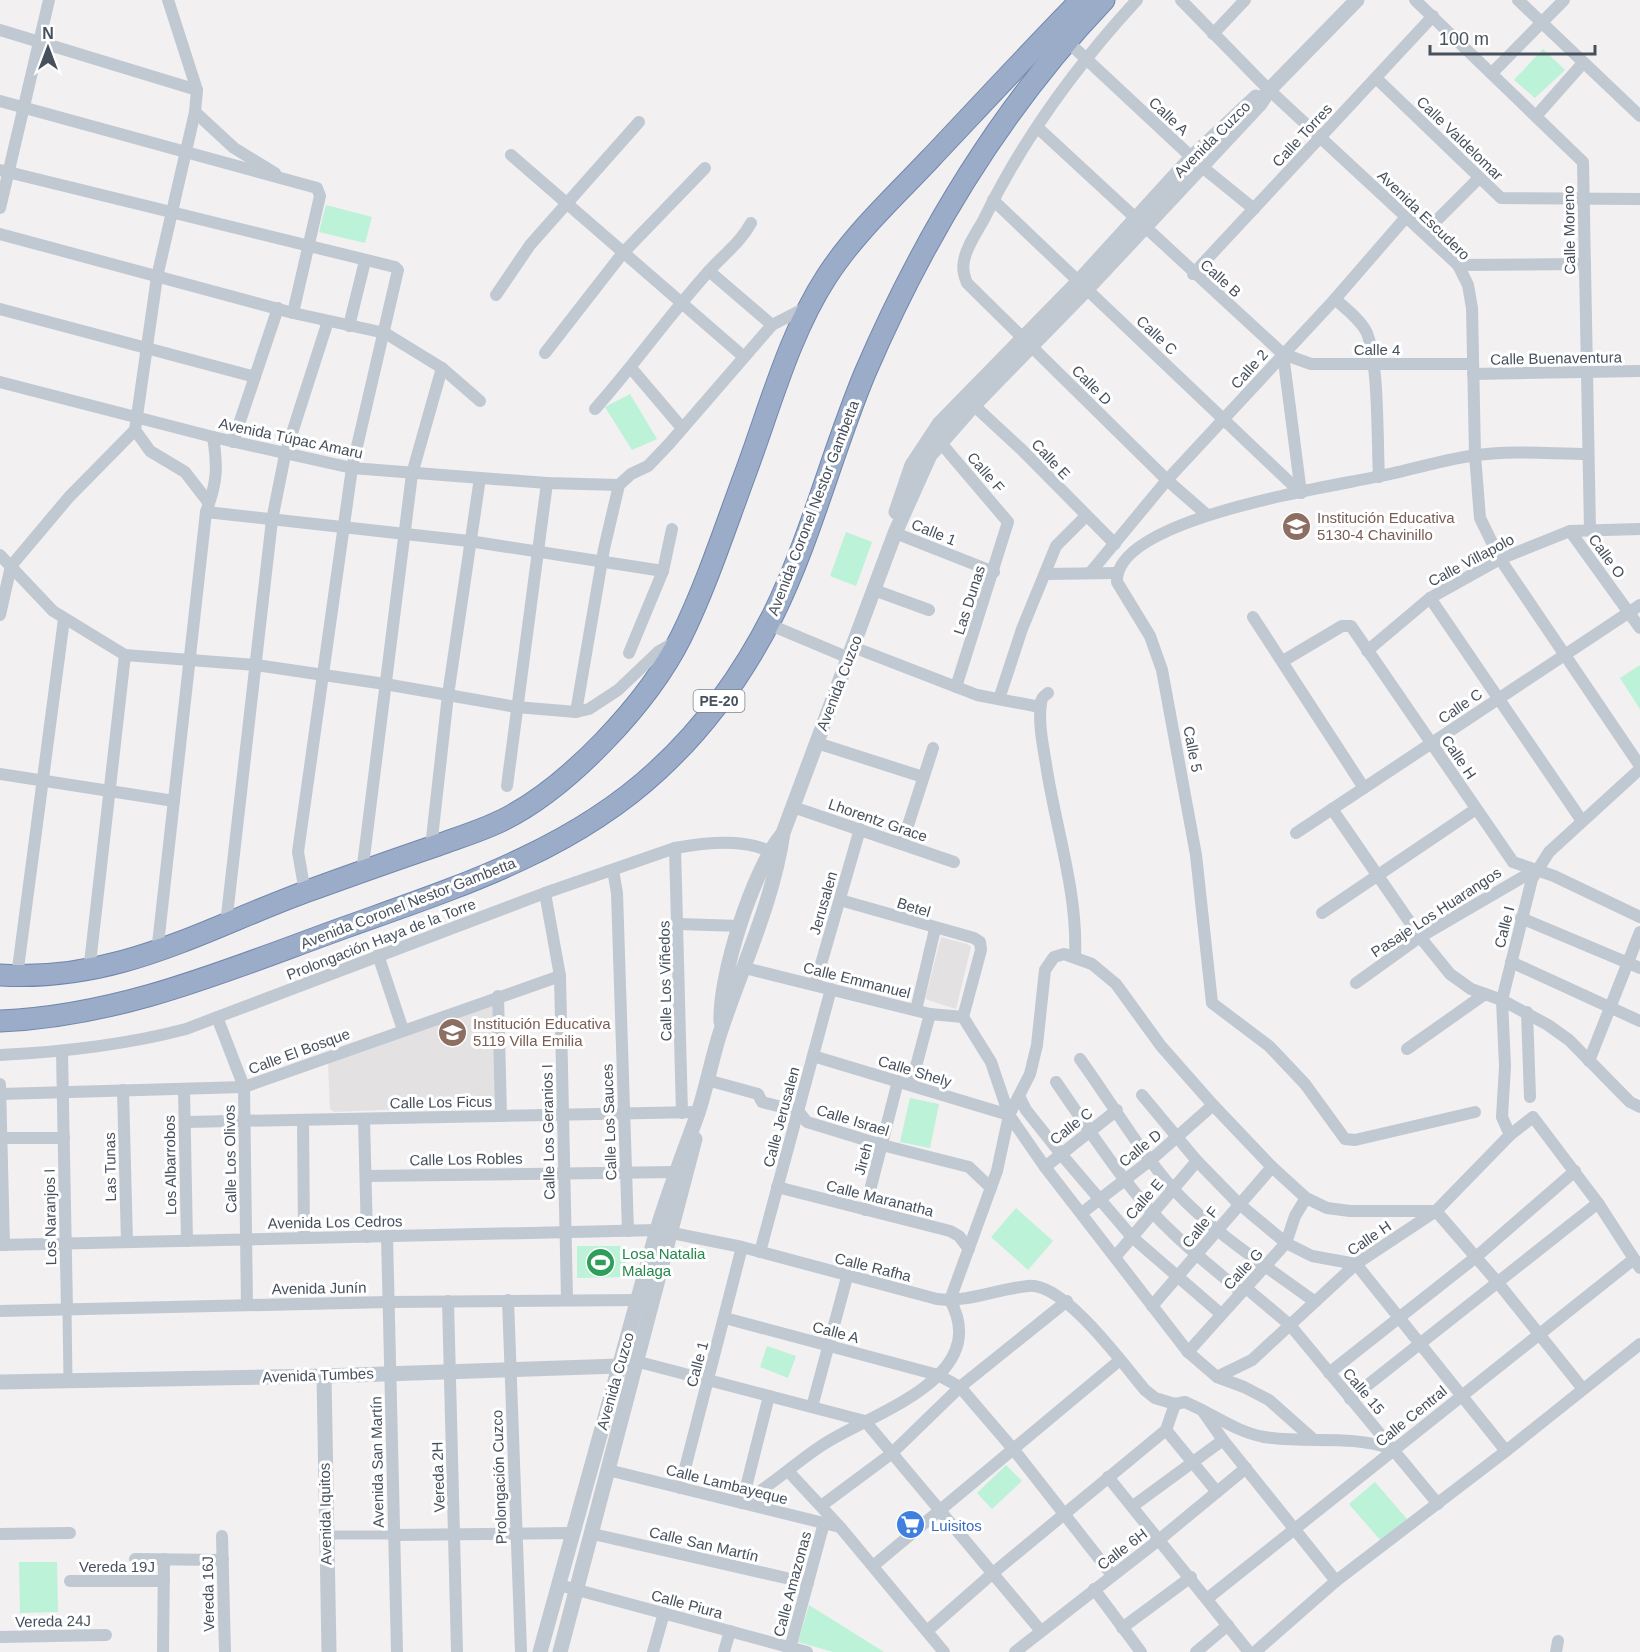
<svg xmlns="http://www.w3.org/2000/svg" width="1640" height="1652" font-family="Arial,sans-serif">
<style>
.education{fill:#e3e1e2}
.green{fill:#bcf2d7}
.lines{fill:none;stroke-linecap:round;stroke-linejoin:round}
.trunk-casing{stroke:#7087ad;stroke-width:23}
.pedestrian{stroke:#c0c8d2;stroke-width:9}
.minor{stroke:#c0c8d2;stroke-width:12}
.tertiary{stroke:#c0c8d2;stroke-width:15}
.trunk{stroke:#9aacc8;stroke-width:21}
.labels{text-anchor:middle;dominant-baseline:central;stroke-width:6;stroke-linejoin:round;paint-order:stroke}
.shield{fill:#fff;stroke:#7e858e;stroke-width:1.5}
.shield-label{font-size:14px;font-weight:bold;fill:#47515e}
.street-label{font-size:15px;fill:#47515e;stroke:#fff}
.education-label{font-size:15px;fill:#785e54;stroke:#fff;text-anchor:start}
.leisure-label{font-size:15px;fill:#27864d;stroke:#fff;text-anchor:start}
.shop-label{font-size:15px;fill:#366cbe;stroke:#fff;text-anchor:start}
</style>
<rect width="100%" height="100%" fill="#f2f0f0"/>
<g class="education">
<path d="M941,937L967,944L971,947L956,1009L925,999Z"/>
<path d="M492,1003L495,1105L334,1112L330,1109L328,1062Z"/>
</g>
<g class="green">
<path d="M1543,49L1565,70L1535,98L1514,80Z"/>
<path d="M326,205L372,217L365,243L319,232Z"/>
<path d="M630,394L657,439L632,450L605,407Z"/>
<path d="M846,532L872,542L856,586L830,576Z"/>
<path d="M1640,665V709L1620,678Z"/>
<path d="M910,1098L939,1104L930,1148L900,1142Z"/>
<path d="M1016,1208L1053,1241L1028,1270L991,1237Z"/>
<path d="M577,1246H625V1277L577,1278Z"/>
<path d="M767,1346L796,1356L788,1378L760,1367Z"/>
<path d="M1006,1465L1022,1481L992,1509L977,1493Z"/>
<path d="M1375,1482L1407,1519L1381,1541L1349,1504Z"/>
<path d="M19,1562H57L58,1612L20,1613Z"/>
<path d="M809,1605L884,1652H833L798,1642Z"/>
</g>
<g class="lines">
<defs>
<g id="trunk">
<path d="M0,975C117,982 200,931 305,892C349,876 394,860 438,845C460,837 483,830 503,820C569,787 648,703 681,637C706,586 724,531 744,477C769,411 788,336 827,276C855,233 895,196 930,159C980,106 1030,52 1081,0"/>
<path d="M0,1021C124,1016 234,967 349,926C458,887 571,851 658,770C705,727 744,672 773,615C811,538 832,452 865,373C923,238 1002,107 1104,0"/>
</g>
</defs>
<use href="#trunk" class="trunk-casing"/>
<g class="pedestrian">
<path d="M67,1310L68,1381"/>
<path d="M325,1535H394"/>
</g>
<g class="minor">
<path d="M168,0L197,90L195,112L157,277L135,430L150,451L185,472L209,503"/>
<path d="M1137,0C1077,65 1023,139 984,219C977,232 966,247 964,261C962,269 964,276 967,283L1167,480L1206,514"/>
<path d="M1181,0L1269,90L1458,265L1468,285L1472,308L1475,455L1480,518L1500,559L1640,766"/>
<path d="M1415,0L1583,162L1590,530"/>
<path d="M1518,0L1640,116"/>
<path d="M0,30L197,90"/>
<path d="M1213,34L1245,0"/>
<path d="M1067,41L1201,166L1254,209"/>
<path d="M1492,73L1564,0"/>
<path d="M1376,78L1501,198L1640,199"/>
<path d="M0,101L317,188L320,196L293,313"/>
<path d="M195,112L234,148L275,173"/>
<path d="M1537,115L1583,63"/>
<path d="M1038,128L1283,354L1301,493"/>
<path d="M511,155L744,357"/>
<path d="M0,170L395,267L398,270L352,468L298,852L305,892"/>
<path d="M993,200L1301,493"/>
<path d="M0,208L49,0"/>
<path d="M1424,233L1479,178"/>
<path d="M0,234L293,313L385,333L442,368L480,401"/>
<path d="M1458,265L1585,264"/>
<path d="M709,271L772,325"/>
<path d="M1193,274L1433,16"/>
<path d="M496,295L530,245L639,122"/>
<path d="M1335,299C1346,309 1361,320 1367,333C1379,365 1377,440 1379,477"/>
<path d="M0,309L255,377"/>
<path d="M349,326L365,261"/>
<path d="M545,353L622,254L705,168"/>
<path d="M1283,354L1311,364H1473"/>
<path d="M631,368L682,428"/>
<path d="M1473,374L1640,371"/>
<path d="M0,382L213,437L352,468L547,483L619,485"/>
<path d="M968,400L1021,449L1115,544"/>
<path d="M595,409C635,364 669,315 709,271C723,255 741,242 751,223"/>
<path d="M233,442L278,308"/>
<path d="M940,442L1008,522L956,687"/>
<path d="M206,512L469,541L663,571"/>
<path d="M1570,531L1640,628"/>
<path d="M895,533L994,572"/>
<path d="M0,555L53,611L125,655L256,665L385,684L516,707L576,712L589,709L618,690L658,652L675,642"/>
<path d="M1090,573L1167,480L1335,299L1407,216"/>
<path d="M1045,574L1117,573"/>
<path d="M874,590L929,610"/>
<path d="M1430,598L1582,821"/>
<path d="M0,615L11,566L69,497L135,430"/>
<path d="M1253,617L1364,788"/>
<path d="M768,624L849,658"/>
<path d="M853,647L977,695L1040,707"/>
<path d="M1367,651L1430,598L1500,559L1570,531L1640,529"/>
<path d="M629,653L663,571L672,529"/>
<path d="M1283,661L1342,626H1351L1513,862L1554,876L1640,917"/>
<path d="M1048,693C1044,696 1041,698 1041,704C1038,722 1043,746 1046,764C1055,826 1078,892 1075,956"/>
<path d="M999,699L1022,629L1056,546L1086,516"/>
<path d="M576,712L604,549L619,485L631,474L648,466L669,444L772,325L809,306"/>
<path d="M817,743L923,777"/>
<path d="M0,774L174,801"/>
<path d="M507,786L547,483"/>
<path d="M793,807L954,862"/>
<path d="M1332,809L1420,937L1450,974L1471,989L1502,1000L1548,1025L1569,1040L1630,1102L1640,1107"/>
<path d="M1296,833L1640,605"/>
<path d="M902,844L933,748"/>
<path d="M431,847L448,695L480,478"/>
<path d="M675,848L682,1113"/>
<path d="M613,870L617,893L628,1231"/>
<path d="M362,873L412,474L442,368"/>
<path d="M545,893L560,976L567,1299"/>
<path d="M840,900L974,938L980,942L981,950L963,1017"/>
<path d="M1322,913L1476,809"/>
<path d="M1521,918L1640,968"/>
<path d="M226,924L272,520L285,455L328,321"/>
<path d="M679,924L740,926"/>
<path d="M157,953L206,512C217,483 218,468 213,437"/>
<path d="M378,955L403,1030"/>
<path d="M1511,962L1640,1021"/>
<path d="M745,968L930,1014L963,1017"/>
<path d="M89,972L125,655"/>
<path d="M17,976L64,619"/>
<path d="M1356,983L1420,937L1535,870"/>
<path d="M815,985L860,829"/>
<path d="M498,996L501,1116"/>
<path d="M916,1010L935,929"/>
<path d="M1527,1012L1530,1097"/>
<path d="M217,1017L244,1087L247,1305"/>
<path d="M963,1017L991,1062L1009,1115L1045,1167L1188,1352L1217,1377L1244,1387L1269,1400L1313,1439"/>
<path d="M1407,1049L1485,994"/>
<path d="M62,1052L67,1310"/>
<path d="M0,1055C63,1052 125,1045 186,1029L545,893L675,848C702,843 743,838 769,851"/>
<path d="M813,1056L1009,1115"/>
<path d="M1080,1059C1111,1102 1139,1150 1174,1190C1215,1234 1266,1266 1314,1301"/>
<path d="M1589,1061L1640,932"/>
<path d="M707,1080L758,1094L762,1102L798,1111L807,1122L882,1145L969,1167L991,1188"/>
<path d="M1056,1082C1092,1134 1127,1191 1175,1235C1196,1255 1219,1273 1241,1292"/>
<path d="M0,1084L4,1245"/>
<path d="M911,1085L930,1014"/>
<path d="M184,1089L187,1241"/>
<path d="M123,1090L127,1242"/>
<path d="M0,1094L244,1087L560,976"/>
<path d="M1142,1095L1197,1161L1238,1203L1286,1243L1312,1256L1356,1264L1506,1451"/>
<path d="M1019,1096L1026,1110L1061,1154L1132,1237L1221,1314"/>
<path d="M1475,1112L1355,1140L1345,1139L1305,1084L1269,1046L1212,1003L1196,855L1162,670L1150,636L1117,582C1114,518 1331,487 1380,476C1412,470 1448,458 1478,455C1514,450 1552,454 1588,454"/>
<path d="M364,1119L367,1237"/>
<path d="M303,1120L304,1238"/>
<path d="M185,1122L698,1112"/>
<path d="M1510,1135L1502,1117L1505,1066L1502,1000L1532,879L1549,852L1640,769"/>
<path d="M1,1138H64"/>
<path d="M1045,1167L1117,1110"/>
<path d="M366,1176L675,1172"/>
<path d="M777,1187L950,1231L959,1236L969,1249"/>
<path d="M865,1210L898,1081"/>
<path d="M1083,1212L1152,1159L1213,1105"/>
<path d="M387,1236L397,1652"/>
<path d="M0,1245L657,1230L742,1247L937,1299C967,1303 997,1289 1028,1286C1064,1282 1122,1363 1145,1390L1155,1398L1175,1404L1185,1402L1202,1410L1223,1440L1336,1581"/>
<path d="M760,1252L831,989"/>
<path d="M1115,1257L1197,1161"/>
<path d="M1246,1288L1290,1325L1438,1504"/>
<path d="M508,1300L521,1652"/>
<path d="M448,1301L457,1652"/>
<path d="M1152,1306L1272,1167"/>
<path d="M0,1311L389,1302L639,1300"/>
<path d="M725,1318L938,1375L960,1387L1014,1450L1112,1575"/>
<path d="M1188,1352L1286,1243L1295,1216L1306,1198"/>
<path d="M635,1361L865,1421L1041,1631"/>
<path d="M1329,1373L1476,1257L1575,1171"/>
<path d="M1217,1377L1252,1360L1356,1264L1436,1211L1510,1135L1533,1117L1598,1203L1640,1268"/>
<path d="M1350,1399L1598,1203"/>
<path d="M812,1407L847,1277"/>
<path d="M1204,1411C1223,1421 1242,1433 1264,1437C1308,1444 1349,1434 1392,1449"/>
<path d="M1166,1430L1217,1492"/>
<path d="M608,1470L840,1527"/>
<path d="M788,1471L840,1527L944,1652"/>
<path d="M1108,1477L1249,1652"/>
<path d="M680,1488L742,1247"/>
<path d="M742,1503C771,1486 796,1462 824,1444C872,1413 993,1378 950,1300L997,1171L1009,1115L1030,1074L1037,1045L1045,970L1054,957L1064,954L1092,964L1116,984L1161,1046L1213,1105L1272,1167L1306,1198L1327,1208L1350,1211H1436L1499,1284L1583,1389"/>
<path d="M742,1503L769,1396"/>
<path d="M821,1506L891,1454L960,1387L1067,1301"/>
<path d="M1133,1506L1223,1440"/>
<path d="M0,1534L70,1533"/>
<path d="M593,1534L808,1583"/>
<path d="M394,1535L573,1533"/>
<path d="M222,1536L225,1652"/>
<path d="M135,1559L223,1560"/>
<path d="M873,1566L1120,1360"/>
<path d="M70,1581H164"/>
<path d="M559,1585L807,1652"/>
<path d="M1094,1589L1141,1652"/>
<path d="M1208,1598L1634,1259"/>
<path d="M1122,1628L1191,1577"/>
<path d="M927,1631L993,1573L1166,1430L1175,1404"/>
<path d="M0,1637L106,1635"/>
<path d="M163,1652L164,1559"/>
<path d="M653,1652L664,1613"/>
<path d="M724,1652L730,1631"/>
<path d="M789,1652L824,1523"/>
<path d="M1015,1652L1160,1539L1246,1468"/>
<path d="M1196,1652L1228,1625"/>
<path d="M1255,1652L1336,1581L1506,1451L1640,1344"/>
<path d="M1556,1652L1558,1641"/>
</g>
<g class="tertiary">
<path d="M896,512L912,465L939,424L1078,282L1191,158L1256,97"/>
<path d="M721,1022C719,976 753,871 781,836"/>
<path d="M324,1376L329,1652"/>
<path d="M0,1382L324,1376L619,1366L635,1361"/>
<path d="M540,1652L657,1230C669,1190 684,1152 698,1113C707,1086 712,1057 721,1030C743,964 773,902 783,833L895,533L930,455L973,406L1086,290L1260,104L1269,90L1357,0"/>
<path d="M560,1652L695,1139"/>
</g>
<use href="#trunk" class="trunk"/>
</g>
<defs>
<symbol id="school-disc" viewBox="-11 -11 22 22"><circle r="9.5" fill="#8d6e63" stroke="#fff"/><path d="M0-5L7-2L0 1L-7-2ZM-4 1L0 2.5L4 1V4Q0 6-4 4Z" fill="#fff"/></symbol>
<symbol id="stadium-disc" viewBox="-11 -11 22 22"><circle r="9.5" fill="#2e9e5b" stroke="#fff"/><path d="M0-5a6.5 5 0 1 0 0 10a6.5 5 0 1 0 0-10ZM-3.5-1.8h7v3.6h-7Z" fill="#fff"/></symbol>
<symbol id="supermarket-disc" viewBox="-11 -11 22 22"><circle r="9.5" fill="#3f7fe0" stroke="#fff"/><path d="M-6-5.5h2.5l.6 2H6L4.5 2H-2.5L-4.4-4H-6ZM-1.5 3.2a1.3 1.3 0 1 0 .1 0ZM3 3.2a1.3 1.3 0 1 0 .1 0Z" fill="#fff"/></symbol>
</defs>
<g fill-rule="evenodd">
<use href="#school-disc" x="1280" y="510" width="33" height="33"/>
<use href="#school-disc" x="436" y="1016" width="33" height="33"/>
<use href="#stadium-disc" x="584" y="1246" width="33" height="33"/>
<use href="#supermarket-disc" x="894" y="1508" width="33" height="33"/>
</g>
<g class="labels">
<rect class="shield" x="693.5" y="690" width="51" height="22" rx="4.5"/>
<g class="shield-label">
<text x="719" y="701">PE-20</text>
</g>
<g class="street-label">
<text transform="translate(1169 116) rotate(43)">Calle A</text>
<text transform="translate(1302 135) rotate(-47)">Calle Torres</text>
<text transform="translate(1460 138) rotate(44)">Calle Valdelomar</text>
<text transform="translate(1212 139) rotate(-45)">Avenida Cuzco</text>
<text transform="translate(1424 215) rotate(44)">Avenida Escudero</text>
<text transform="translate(1569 230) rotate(-91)">Calle Moreno</text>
<text transform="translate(1221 278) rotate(42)">Calle B</text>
<text transform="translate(1157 335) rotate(43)">Calle C</text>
<text x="1377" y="349">Calle 4</text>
<text transform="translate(1556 358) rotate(-1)">Calle Buenaventura</text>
<text transform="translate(1249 369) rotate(-48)">Calle 2</text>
<text transform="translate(1092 385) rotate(45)">Calle D</text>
<text transform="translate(291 438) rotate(12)">Avenida Túpac Amaru</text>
<text transform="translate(1051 459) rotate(47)">Calle E</text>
<text transform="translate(986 472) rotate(49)">Calle F</text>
<text transform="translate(813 508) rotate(-69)">Avenida Coronel Nestor Gambetta</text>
<text transform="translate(934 532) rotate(22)">Calle 1</text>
<text transform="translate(1607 556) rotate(54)">Calle O</text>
<text transform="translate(1471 560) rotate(-28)">Calle Villapolo</text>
<text transform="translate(969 600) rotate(-72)">Las Dunas</text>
<text transform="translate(839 683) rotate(-69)">Avenida Cuzco</text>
<text transform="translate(1460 706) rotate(-34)">Calle C</text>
<text transform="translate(1193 749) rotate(79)">Calle 5</text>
<text transform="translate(1459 757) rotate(56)">Calle H</text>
<text transform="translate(878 820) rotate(19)">Lhorentz Grace</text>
<text transform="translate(408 903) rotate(-21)">Avenida Coronel Nestor Gambetta</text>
<text transform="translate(823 903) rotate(-74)">Jerusalen</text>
<text transform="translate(914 907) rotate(17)">Betel</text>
<text transform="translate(1436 912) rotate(-33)">Pasaje Los Huarangos</text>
<text transform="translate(1504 927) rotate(-76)">Calle I</text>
<text transform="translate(381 939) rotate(-21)">Prolongación Haya de la Torre</text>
<text transform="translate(857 980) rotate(14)">Calle Emmanuel</text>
<text transform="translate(665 981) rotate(-91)">Calle Los Viñedos</text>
<text transform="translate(299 1051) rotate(-20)">Calle El Bosque</text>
<text transform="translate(915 1071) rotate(17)">Calle Shely</text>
<text transform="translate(441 1102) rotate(-1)">Calle Los Ficus</text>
<text transform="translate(781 1117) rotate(-75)">Calle Jerusalen</text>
<text transform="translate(853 1120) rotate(17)">Calle Israel</text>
<text transform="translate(609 1122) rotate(-92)">Calle Los Sauces</text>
<text transform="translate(1071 1126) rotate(-38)">Calle C</text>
<text transform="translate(548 1132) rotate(-91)">Calle Los Geranios I</text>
<text transform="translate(1140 1148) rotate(-39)">Calle D</text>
<text transform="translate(230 1159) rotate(-91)">Calle Los Olivos</text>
<text transform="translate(466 1159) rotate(-1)">Calle Los Robles</text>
<text transform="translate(863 1159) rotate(-75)">Jireh</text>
<text transform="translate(170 1165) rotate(-91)">Los Albarrobos</text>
<text transform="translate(110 1167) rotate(-91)">Las Tunas</text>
<text transform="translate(880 1198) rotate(14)">Calle Maranatha</text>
<text transform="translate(1144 1199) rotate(-49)">Calle E</text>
<text transform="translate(50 1217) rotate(-91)">Los Naranjos I</text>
<text transform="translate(335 1222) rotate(-1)">Avenida Los Cedros</text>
<text transform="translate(1200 1227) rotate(-51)">Calle F</text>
<text transform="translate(1369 1238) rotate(-34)">Calle H</text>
<text transform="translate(873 1267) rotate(14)">Calle Rafha</text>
<text transform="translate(1243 1269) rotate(-47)">Calle G</text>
<text transform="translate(319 1288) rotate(-1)">Avenida Junín</text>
<text transform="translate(836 1332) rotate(15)">Calle A</text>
<text transform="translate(697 1364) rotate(-75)">Calle 1</text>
<text transform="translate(318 1375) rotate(-2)">Avenida Tumbes</text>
<text transform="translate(615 1381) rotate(-74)">Avenida Cuzco</text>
<text transform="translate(1364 1391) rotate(50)">Calle 15</text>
<text transform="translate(1411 1416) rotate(-39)">Calle Central</text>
<text transform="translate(377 1462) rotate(-91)">Avenida San Martín</text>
<text transform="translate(438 1477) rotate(-92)">Vereda 2H</text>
<text transform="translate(499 1477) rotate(-92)">Prolongación Cuzco</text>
<text transform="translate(727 1484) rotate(14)">Calle Lambayeque</text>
<text transform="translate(325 1514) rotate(-91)">Avenida Iquitos</text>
<text transform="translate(704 1544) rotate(13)">Calle San Martín</text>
<text transform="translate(1122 1549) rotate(-37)">Calle 6H</text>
<text x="117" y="1566">Vereda 19J</text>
<text transform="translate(792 1584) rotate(-75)">Calle Amazonas</text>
<text transform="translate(208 1594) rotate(-91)">Vereda 16J</text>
<text transform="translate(687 1604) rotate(15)">Calle Piura</text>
<text transform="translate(53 1621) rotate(-1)">Vereda 24J</text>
</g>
<g class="education-label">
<text x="1317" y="517">Institución Educativa<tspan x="1317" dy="17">5130-4 Chavinillo</tspan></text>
<text x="473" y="1023">Institución Educativa<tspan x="473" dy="17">5119 Villa Emilia</tspan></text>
</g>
<g class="leisure-label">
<text x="622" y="1253">Losa Natalia<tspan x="622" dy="17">Malaga</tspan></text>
</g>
<g class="shop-label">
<text x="931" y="1525">Luisitos</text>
</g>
</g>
<g transform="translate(48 48)" stroke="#ffffff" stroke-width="4.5" paint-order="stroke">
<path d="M0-4.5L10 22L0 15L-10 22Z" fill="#47515e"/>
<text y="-9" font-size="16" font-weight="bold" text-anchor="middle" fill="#47515e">N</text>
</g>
<path d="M1430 45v9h165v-9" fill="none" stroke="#47515e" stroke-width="3"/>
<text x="1439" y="45" font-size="18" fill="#47515e" stroke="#ffffff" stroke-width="4.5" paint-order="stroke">100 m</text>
</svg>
